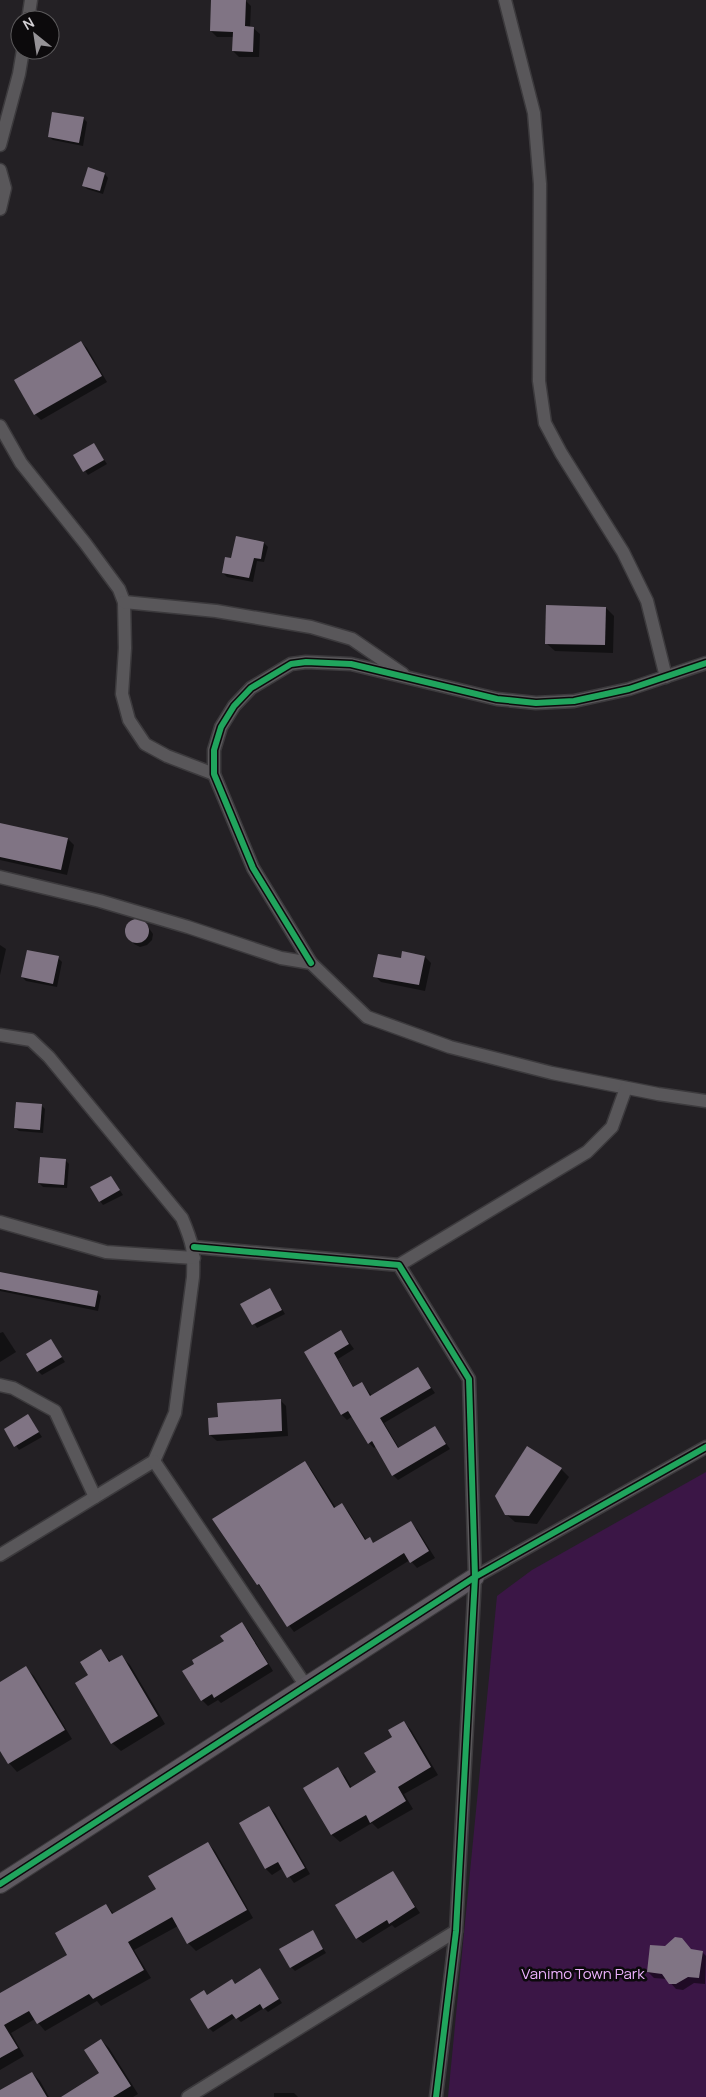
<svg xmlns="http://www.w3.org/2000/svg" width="706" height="2097" font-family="Manrope,sans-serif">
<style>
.green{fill:#3b1646}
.shadow{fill:#0007}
.building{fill:#807484}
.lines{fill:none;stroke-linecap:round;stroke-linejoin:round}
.street-casing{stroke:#3c3a3d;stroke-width:15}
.secondary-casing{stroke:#3c3a3d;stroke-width:20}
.street{stroke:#59575a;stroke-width:12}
.secondary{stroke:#5e5960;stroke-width:18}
.cycleway-casing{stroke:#0c0a0c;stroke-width:9}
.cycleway{stroke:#20a55d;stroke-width:6}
.labels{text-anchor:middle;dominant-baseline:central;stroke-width:5;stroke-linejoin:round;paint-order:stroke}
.park-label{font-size:15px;fill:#edb2fe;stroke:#0c0a0c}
</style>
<rect width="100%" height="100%" fill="#232024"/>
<path class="green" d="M706,1472V2097H448L497,1596L532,1570Z"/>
<g class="shadow">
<path d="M212,0H245L251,6L250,28H253L260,34L259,57H239L233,51L234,37H217L211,31Z"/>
<path d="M83,118L87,122L83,146L53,140L49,137Z"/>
<path d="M105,174L108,178L103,194L87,189L84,185Z"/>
<path d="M81,342L87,348L107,382L41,420L35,414Z"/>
<path d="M94,445L107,464L88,475L75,456Z"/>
<path d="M264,543L268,547L264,562L257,561L253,582L227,577L223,573L232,559Z"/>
<path d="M606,608L614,616L613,653L555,651L546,643Z"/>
<path d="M0,824L68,839L74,845L67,875L0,860Z"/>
<path d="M134,921L146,924L153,934L152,940L147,945L140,947L134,944L126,933L127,926Z"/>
<path d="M0,945L6,949L0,975Z"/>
<path d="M425,957L431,963L425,991L381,982L375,976L402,960Z"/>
<path d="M58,958L62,962L57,987L26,981L22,977Z"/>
<path d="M41,1105L45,1109L43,1133L19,1131L15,1128Z"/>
<path d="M65,1160L69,1164L67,1188L43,1187L39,1183Z"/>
<path d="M111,1177L123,1195L103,1205L100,1201Z"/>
<path d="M0,1273L97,1292L101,1296L98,1311L0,1291Z"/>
<path d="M270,1289L285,1314L257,1328L242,1304Z"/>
<path d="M341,1331L354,1349L338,1359L354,1388L362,1383L372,1396L418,1369L435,1393L384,1423L399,1448L435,1427L450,1449L398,1480L393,1475L376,1446L374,1448L369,1443L353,1416L347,1420L342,1415L305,1352Z"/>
<path d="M3,1332L16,1352L0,1362V1333Z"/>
<path d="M51,1341L65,1362L42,1375L38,1371Z"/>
<path d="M280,1400L286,1406L288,1436L217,1441L210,1435L219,1418Z"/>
<path d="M28,1416L42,1437L19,1450L5,1430Z"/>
<path d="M304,1462L311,1469L336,1508L342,1505L348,1511L367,1541L369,1539L374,1544L411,1523L417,1529L435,1558L417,1568L410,1560L294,1632L258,1584Z"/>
<path d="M561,1469L569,1477L537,1524L515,1522L506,1514Z"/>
<path d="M242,1624L248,1630L273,1671L221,1703L218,1700L208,1706L202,1700L225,1641Z"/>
<path d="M101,1651L112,1663L122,1657L130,1665L165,1724L121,1751L112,1743L90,1676Z"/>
<path d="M26,1668L34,1676L72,1739L17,1772L9,1763L0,1748V1683Z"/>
<path d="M404,1722L411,1730L438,1775L404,1794L413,1809L378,1829L372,1823L340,1842L332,1835L305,1788L338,1769L345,1776L352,1788L377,1773L393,1737Z"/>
<path d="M269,1807L275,1813L310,1874L294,1883L283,1868L272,1875L266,1869L240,1824Z"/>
<path d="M208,1843L215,1851L253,1918L196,1951L188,1943L178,1926L134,1950L151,1978L101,2006L97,2001L45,2031L35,2019L11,2033L24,2056L0,2070V1995L69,1955L106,1905L114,1914L157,1890Z"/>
<path d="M393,1873L420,1913L395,1928L392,1925L363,1943L357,1938Z"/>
<path d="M312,1931L326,1953L295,1971L291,1967Z"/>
<path d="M692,1951L702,1952L706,1956L705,1984L694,1983L683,1990L676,1989L667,1979L654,1978L648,1972Z"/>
<path d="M260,1970L282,2003L268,2012L264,2008L241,2022L236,2017L213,2032L209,2028L204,1992L208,1996L232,1981L236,1985Z"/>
<path d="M101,2040L109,2048L138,2094L133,2097H63L100,2074Z"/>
<path d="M32,2073L40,2081L49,2097H0V2092Z"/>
<path d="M274,2093H294L298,2097H274Z"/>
</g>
<g class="building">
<path d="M211,0H246L245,26L254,27L253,52L232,51L233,32L210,31Z"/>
<path d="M52,112L84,117L79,143L48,137Z"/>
<path d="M88,167L105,173L100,191L82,186Z"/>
<path d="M81,341L102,376L34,415L14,380Z"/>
<path d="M94,443L104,460L83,472L73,455Z"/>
<path d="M236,536L264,542L261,559L254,558L249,578L222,573L225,557L231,558Z"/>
<path d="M546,605L606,607L605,645L545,644Z"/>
<path d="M0,823L68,838L61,870L0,857Z"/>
<circle cx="137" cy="931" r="12"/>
<path d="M27,950L59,956L53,984L21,977Z"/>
<path d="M402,951L425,956L419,985L373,977L378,954L401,958Z"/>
<path d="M16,1102L42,1104L40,1130L14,1128Z"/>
<path d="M40,1157L66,1159L64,1185L38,1183Z"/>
<path d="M111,1176L120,1190L99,1202L90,1187Z"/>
<path d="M0,1272L98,1291L95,1307L0,1289Z"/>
<path d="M270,1288L282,1310L252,1325L240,1304Z"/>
<path d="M341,1330L349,1344L334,1353L353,1387L362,1382L370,1396L418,1367L431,1388L380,1418L398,1448L435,1426L446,1444L392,1476L372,1441L368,1444L348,1411L341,1415L304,1352Z"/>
<path d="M51,1339L62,1357L37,1372L26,1354Z"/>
<path d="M281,1399L282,1431L209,1435L208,1418L218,1417L217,1403Z"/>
<path d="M28,1414L39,1432L14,1447L4,1429Z"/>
<path d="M527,1446L562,1468L529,1516L505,1515L495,1496Z"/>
<path d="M305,1461L334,1508L342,1503L365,1540L370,1537L373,1543L411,1521L429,1551L410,1563L404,1553L287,1627L259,1584L257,1585L212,1519Z"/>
<path d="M242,1622L268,1664L214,1698L212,1694L201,1701L182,1671L194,1664L192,1660L224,1641L220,1636Z"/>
<path d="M101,1649L109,1662L122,1655L158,1716L111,1744L75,1683L88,1675L80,1662Z"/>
<path d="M26,1666L65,1730L8,1764L0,1751V1682Z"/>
<path d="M404,1721L431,1767L398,1787L406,1801L370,1823L366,1815L331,1835L303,1788L338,1767L350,1788L376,1772L364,1753L392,1737L388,1730Z"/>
<path d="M269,1806L305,1868L287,1878L278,1862L265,1869L239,1823Z"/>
<path d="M208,1842L247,1910L187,1944L172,1917L128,1942L144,1970L93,1999L89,1994L37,2024L29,2011L4,2025L18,2048L0,2058V1993L67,1955L55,1933L106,1904L112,1914L156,1889L148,1876Z"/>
<path d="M393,1871L415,1907L389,1924L387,1920L356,1939L335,1905Z"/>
<path d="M313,1930L323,1949L290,1968L279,1949Z"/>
<path d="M675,1937L682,1938L691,1949L703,1951L699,1978L688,1977L676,1984H669L662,1974L647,1972L650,1945L665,1946Z"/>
<path d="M260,1968L279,1999L263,2009L260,2004L236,2019L232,2014L208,2029L190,1999L204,1990L207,1995L232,1979L235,1984Z"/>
<path d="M101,2039L131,2086L113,2097H61L99,2073L84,2050Z"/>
<path d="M32,2072L47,2097H0V2090Z"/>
</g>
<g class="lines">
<defs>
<g id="street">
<path d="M505,0L534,113L540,184L539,381L545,423L561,453L623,552L647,601L666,677"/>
<path d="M28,20L31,0"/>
<path d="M0,145L19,74L23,50"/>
<path d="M0,170L5,188L0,209"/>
<path d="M0,426L21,463L85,543L119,589L124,602L125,648L122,694L129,720L145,744L167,756L214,774"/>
<path d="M124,602L216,611L311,627L352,639L403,674"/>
<path d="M0,877L100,901L188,927L281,958L311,963L367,1017L450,1047L552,1073L658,1094L706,1101"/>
<path d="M311,963L253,868L214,774V750L221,727L234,706L251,688L291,664L306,662L351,664L497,699L536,703L574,701L629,689L706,663"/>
<path d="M0,1035L31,1040L49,1057L182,1218C193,1244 194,1250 193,1277L175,1413L154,1461L0,1555"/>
<path d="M0,1222L106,1252L194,1258"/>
<path d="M194,1247L399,1265L469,1379L475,1577L456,1931L436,2097"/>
<path d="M399,1265L587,1152L612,1127L626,1088"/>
<path d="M0,1385L13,1388L55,1411L95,1497"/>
<path d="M154,1461L306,1686"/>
<path d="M475,1577L706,1447"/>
<path d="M188,2097L456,1931"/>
</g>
<path id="secondary" d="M0,1884L475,1577"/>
</defs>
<use href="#street" class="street-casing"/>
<use href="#secondary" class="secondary-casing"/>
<use href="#street" class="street"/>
<use href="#secondary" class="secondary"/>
<defs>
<g id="cycleway">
<path d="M311,963L253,868L214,774V750L221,727L234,706L251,688L291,664L306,662L351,664L497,699L536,703L574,701L629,689L706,663"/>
<path d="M194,1247L399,1265L469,1379L475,1577L456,1931L436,2097"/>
<path d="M0,1884L475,1577L706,1447"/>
</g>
</defs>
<use href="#cycleway" class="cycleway-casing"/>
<use href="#cycleway" class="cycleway"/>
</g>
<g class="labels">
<g class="park-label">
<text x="583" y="1973">Vanimo Town Park</text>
</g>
</g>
<g transform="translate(35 35) rotate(330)"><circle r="24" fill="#0c0a0c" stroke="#5c5a5c"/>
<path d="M0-4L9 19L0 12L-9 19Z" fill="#969397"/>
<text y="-8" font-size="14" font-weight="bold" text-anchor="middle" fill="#d4d1d5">N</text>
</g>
</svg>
